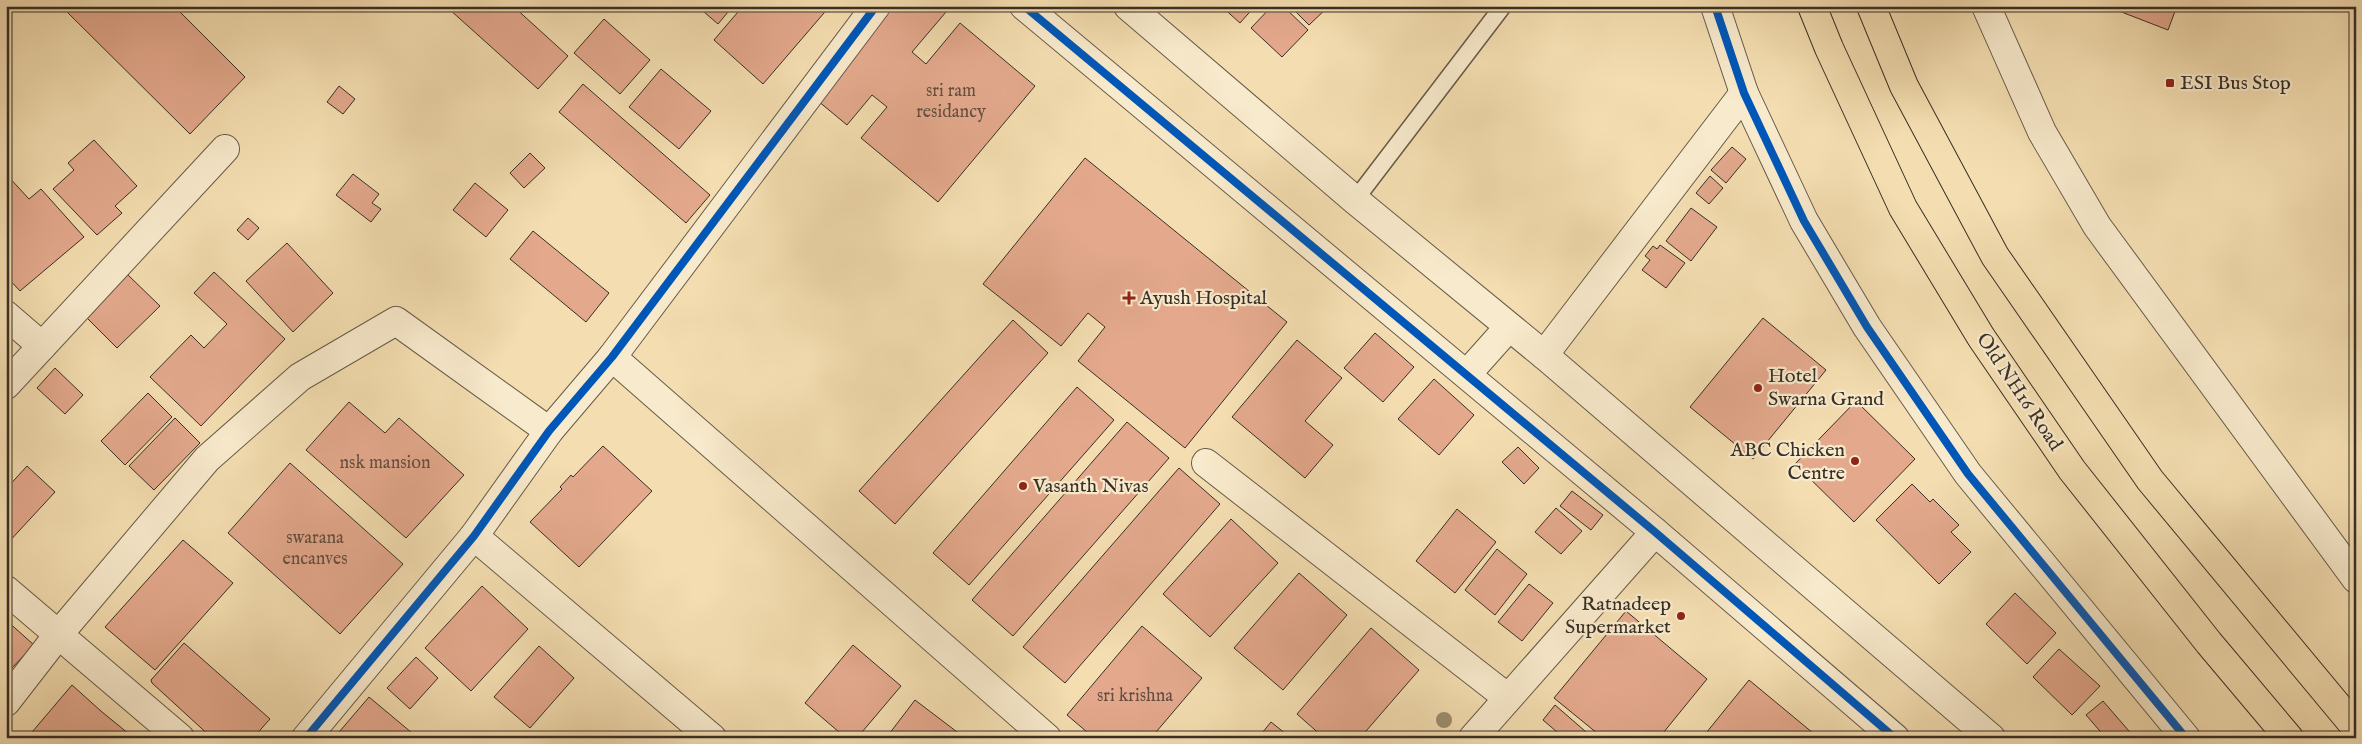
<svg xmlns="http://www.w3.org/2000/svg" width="2362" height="744" font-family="'IM FELL English',serif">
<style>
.building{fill:#e4a98d;stroke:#382f26}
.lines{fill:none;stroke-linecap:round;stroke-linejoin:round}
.service-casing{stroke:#675b49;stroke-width:19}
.minor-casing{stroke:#675b49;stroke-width:30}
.tertiary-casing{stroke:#675b49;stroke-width:30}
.primary-casing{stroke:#382f26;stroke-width:30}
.service{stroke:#f8eacc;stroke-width:16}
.minor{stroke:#f8eacc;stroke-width:28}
.tertiary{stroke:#f8eacc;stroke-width:28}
.primary{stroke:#f4deb1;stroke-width:28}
.cycleway-casing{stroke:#f8eacc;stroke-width:11}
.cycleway{stroke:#0057b8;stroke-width:8}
.tree{fill:#9b8e70}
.poi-dot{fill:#8f2418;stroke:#f8eacc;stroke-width:2}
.labels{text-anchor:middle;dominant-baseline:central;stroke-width:4.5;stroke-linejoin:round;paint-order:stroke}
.number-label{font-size:18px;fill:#634e40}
.poi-label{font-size:20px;fill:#382f26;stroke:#f8eacc;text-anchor:start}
.street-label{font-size:20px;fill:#382f26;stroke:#f8eacc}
</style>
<rect width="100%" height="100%" fill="#f4deb1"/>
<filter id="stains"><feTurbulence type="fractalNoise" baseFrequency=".004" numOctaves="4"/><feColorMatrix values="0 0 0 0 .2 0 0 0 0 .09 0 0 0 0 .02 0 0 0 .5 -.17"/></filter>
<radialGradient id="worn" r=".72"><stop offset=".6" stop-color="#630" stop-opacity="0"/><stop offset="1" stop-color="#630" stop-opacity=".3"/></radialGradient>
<g class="building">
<path d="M61,6H174L245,77L190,134Z"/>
<path d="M513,6L568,56L538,89L449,9L453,6Z"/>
<path d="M697,6H733L718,24Z"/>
<path d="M743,6H830L763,84L714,40Z"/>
<path d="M888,6H939L946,12L912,52L926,64L960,23L1035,86L938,202L861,138L887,107L872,95L847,125L812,96Z"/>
<path d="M1221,6H1255L1240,23Z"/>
<path d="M1272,6H1283L1308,30L1282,57L1251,28Z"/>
<path d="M1290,6H1327L1328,7L1309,25Z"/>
<path d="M2106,6H2177L2168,30Z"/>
<path d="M604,19L650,60L620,94L574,53Z"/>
<path d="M661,69L711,111L679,149L629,107Z"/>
<path d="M583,84L710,195L686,223L559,112Z"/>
<path d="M339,86L355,99L343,114L327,102Z"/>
<path d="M94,140L137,186L115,206L122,213L97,235L53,189L74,170L68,163Z"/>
<path d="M1732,147L1746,159L1726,183L1711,170Z"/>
<path d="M530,153L545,168L524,188L510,173Z"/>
<path d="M1085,158L1287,322L1185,448L1078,361L1105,327L1088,313L1061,346L983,284Z"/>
<path d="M6,174L29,199L41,189L84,237L20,291L6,276Z"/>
<path d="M353,174L379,194L372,203L381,209L371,222L336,195Z"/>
<path d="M1710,176L1723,188L1709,204L1696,193Z"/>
<path d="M475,183L508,210L486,237L453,210Z"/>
<path d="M1691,208L1717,227L1691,261L1666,241Z"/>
<path d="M248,218L259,228L248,240L237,230Z"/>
<path d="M533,231L609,293L586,322L510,259Z"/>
<path d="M287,243L333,293L293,332L246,281Z"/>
<path d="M1660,245L1685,263L1666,288L1642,270L1650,260L1645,256L1653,246L1657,249Z"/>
<path d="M214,272L285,339L201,426L150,377L191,335L204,348L227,324L194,293Z"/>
<path d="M127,274L160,306L117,348L85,316Z"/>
<path d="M1763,318L1826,370L1753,459L1690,407Z"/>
<path d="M1013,320L1048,353L895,524L859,491Z"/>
<path d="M1375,333L1414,367L1383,402L1344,368Z"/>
<path d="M1297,340L1342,378L1305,421L1333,445L1305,478L1232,417Z"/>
<path d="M55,368L83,395L65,414L37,388Z"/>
<path d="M1434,379L1474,415L1439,455L1398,419Z"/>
<path d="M1077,387L1114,420L969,585L933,553Z"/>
<path d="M148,393L172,417L125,465L101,441Z"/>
<path d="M1856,401L1915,459L1854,522L1795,464Z"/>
<path d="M349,402L385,433L399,418L464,475L406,538L306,450Z"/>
<path d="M175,418L200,443L154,490L129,466Z"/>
<path d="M1127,422L1169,458L1013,636L972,600Z"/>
<path d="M603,446L652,491L579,567L530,522L562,489L560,487L571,475L573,477Z"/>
<path d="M1518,447L1539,468L1524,484L1502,462Z"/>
<path d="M290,463L403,564L340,634L228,533Z"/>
<path d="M27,466L55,492L6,545V489Z"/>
<path d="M1179,468L1220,504L1065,683L1023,647Z"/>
<path d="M1912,484L1930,502L1933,499L1959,525L1951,532L1971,552L1939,584L1876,520Z"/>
<path d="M1572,491L1603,515L1591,530L1560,506Z"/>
<path d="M1556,508L1582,531L1561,554L1535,532Z"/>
<path d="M1457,509L1496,542L1455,593L1416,561Z"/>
<path d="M1231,519L1278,563L1210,637L1163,594Z"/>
<path d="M183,540L233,583L155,670L105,627Z"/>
<path d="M1497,549L1527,574L1495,615L1465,590Z"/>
<path d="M1299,573L1347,615L1283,690L1234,648Z"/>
<path d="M1529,584L1553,603L1522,641L1498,622Z"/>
<path d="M482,586L528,629L471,691L425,648Z"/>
<path d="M2015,593L2056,633L2027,664L1986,624Z"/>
<path d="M1626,611L1707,679L1659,738H1603L1554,698Z"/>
<path d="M6,620L34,645L6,674Z"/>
<path d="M1142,626L1202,678L1151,738H1094L1067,715Z"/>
<path d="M1371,628L1419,670L1360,738H1324L1297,714Z"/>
<path d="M184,643L270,719L253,738H212L152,683L151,680Z"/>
<path d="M853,645L901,686L857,738H846L805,703Z"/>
<path d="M539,646L574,678L530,728L494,697Z"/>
<path d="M2059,649L2100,686L2072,715L2033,677Z"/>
<path d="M416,657L438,678L410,709L387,688Z"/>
<path d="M1749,680L1819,738H1702Z"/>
<path d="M72,685L102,712L134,738H27Z"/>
<path d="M369,697L418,738H334Z"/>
<path d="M915,700L965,738H886Z"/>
<path d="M2103,701L2135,738H2106L2086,715Z"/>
<path d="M1555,705L1593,738H1564L1543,720Z"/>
<path d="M1271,722L1291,738H1258Z"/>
</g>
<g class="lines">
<defs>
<path id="service" d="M1355,200L1503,6"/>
<g id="minor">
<path d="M6,315L42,346"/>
<path d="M1544,355L1744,93"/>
<path d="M612,357L1047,738"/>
<path d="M6,385L225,149"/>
<path d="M1206,463L1508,698"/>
<path d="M474,536L712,738"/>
<path d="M6,590L180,738"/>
<path d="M6,702L58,635L207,459L300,377L396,321L549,431"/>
<path d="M306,738L474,536L549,431L612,357L876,6"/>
</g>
<g id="tertiary">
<path d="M1024,6L1655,532L1895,738"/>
<path d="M1128,6L1355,200L1544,355L1991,738"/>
<path d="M1715,6L1744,93L1804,221L1867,327L1968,474L2186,738"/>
<path d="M1986,6L2042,132L2097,226L2356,579"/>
<path d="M1467,374L1509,327"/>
<path d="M1473,738L1655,532"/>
</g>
<g id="primary">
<path d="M1812,6L1829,48L1903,208L1981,337L2072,470L2209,643L2289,738"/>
<path d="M1871,6L1904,86L1995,256L2150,480L2356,728"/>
</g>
</defs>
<use href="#service" class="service-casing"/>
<use href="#minor" class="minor-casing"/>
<use href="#tertiary" class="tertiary-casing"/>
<use href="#primary" class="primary-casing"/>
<use href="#service" class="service"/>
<use href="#minor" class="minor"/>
<use href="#tertiary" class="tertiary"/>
<use href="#primary" class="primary"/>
<defs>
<g id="cycleway">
<path d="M1024,6L1655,532L1895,738"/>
<path d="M1715,6L1744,93L1804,221L1867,327L1968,474L2186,738"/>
<path d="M306,738L474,536L549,431L612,357L876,6"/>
</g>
</defs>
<use href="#cycleway" class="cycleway-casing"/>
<use href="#cycleway" class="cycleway"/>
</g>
<circle class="tree" cx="1444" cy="720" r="8"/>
<g class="poi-dot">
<rect x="2165" y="78" width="10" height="10" rx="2.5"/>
<path d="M1126.5 290.5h5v5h5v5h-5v5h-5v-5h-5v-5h5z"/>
<circle cx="1758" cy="388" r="5"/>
<circle cx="1855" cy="461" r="5"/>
<circle cx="1023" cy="486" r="5"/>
<circle cx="1681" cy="616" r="5"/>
</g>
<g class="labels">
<g class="number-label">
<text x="951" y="91">sri ram<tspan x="951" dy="21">residancy</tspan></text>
<text x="385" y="463">nsk mansion</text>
<text x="315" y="538">swarana<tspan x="315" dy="21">encanves</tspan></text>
<text x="1135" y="696">sri krishna</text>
</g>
<g class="poi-label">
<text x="2180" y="83">ESI Bus Stop</text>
<text x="1140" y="298">Ayush Hospital</text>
<text x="1768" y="376">Hotel<tspan x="1768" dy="23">Swarna Grand</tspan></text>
<text x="1845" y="450" text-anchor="end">ABC Chicken<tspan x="1845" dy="23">Centre</tspan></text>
<text x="1033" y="486">Vasanth Nivas</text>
<text x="1671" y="604" text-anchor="end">Ratnadeep<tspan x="1671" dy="23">Supermarket</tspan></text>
</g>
<g class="street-label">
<text transform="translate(2019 392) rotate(56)">Old NH16 Road</text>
</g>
</g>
<rect width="2362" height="744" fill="none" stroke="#f4deb1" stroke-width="25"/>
<rect x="8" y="8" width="2347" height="729" fill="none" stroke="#382f26" stroke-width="2.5"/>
<rect x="12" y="12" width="2337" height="719" fill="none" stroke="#382f26"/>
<rect width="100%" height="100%" filter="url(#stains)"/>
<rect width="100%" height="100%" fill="url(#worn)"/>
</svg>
